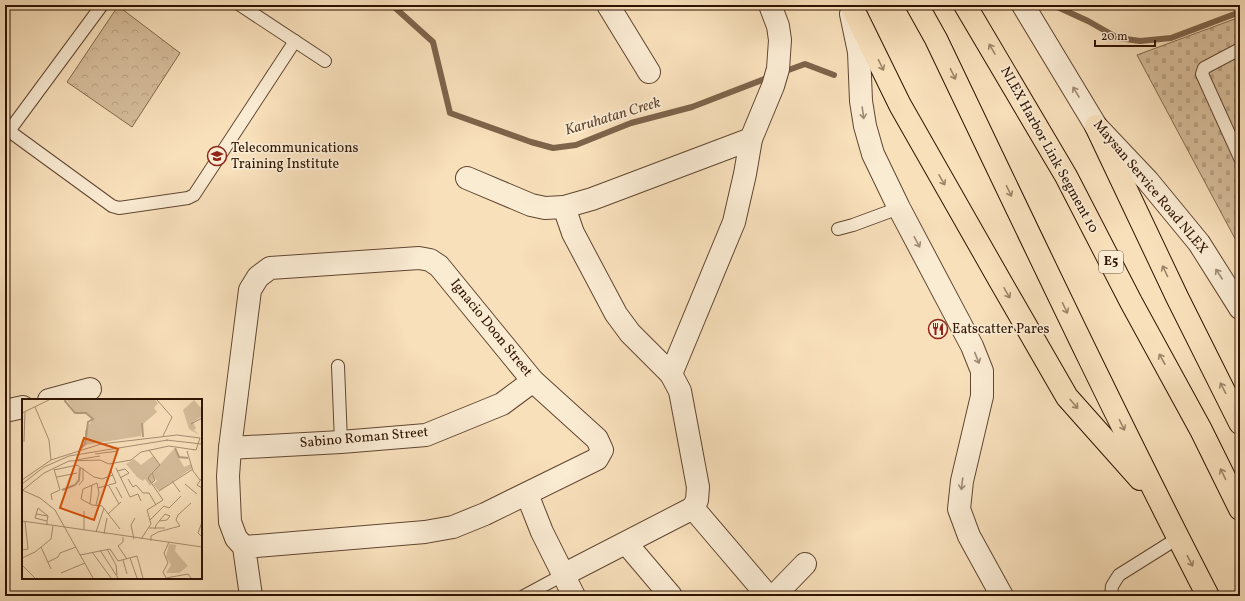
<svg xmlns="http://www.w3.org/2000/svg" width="1245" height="601" font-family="Vollkorn,serif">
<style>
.cemetery{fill:url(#cemetery-stones);stroke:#82684e}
.park{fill:url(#park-crowns);stroke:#82684e}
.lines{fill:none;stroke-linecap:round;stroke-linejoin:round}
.stream{stroke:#7e644b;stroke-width:6}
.service-casing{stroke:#604630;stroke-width:14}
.minor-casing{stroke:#604630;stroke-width:24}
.tertiary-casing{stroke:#604630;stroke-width:24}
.motorway-casing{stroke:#2e1301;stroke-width:24}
.service{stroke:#faebd3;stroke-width:12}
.minor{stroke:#faebd3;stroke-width:22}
.tertiary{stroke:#faebd3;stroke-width:22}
.motorway{stroke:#f8e0bb;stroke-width:22}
.oneway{stroke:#9d8467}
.oneway2{stroke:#9e8a74}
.labels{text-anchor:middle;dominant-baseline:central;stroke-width:3.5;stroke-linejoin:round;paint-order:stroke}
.shield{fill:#faebd3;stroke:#6b5440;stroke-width:1}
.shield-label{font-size:13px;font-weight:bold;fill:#2e1301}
.poi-label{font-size:14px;fill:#2e1301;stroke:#faebd3;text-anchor:start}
.street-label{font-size:14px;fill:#2e1301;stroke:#faebd3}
.water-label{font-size:15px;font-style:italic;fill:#634932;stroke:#faebd3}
.inset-river{fill:none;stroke:#b39a7c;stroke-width:2}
.inset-road{fill:none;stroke:#a78e71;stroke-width:1}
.view{fill:#d5520b;fill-opacity:0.15;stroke:#d5520b;stroke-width:2}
.inset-edge{fill:none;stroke:#2e1301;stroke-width:2}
</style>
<defs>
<pattern id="cemetery-stones" width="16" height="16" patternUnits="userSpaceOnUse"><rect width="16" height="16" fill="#d6bd9b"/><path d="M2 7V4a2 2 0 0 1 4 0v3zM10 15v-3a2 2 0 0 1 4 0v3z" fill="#b8a284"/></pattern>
<pattern id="park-crowns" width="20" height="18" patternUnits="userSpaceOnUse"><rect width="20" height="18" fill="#d6bd9b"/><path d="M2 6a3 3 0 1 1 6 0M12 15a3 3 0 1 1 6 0" fill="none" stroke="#b8a284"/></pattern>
</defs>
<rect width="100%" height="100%" fill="#f8e0bb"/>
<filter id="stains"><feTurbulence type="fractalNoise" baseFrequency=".005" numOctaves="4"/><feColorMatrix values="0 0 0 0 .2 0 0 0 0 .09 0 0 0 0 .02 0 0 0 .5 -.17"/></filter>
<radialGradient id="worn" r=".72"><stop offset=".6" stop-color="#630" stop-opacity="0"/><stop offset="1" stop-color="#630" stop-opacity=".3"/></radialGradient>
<path class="cemetery" d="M1240,17V248L1137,55Z"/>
<path class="park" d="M118,6L180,53L132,127L67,82Z"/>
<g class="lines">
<g class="stream">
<path d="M392,5L433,42L450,113L531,142L553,148L576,145L631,123L692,107L770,77"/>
<path d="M1053,5L1088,21L1118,38L1140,41L1171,38L1240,12"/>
<path d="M783,72L805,64L834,75"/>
</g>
<defs>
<g id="service">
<path d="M240,5L325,61"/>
<path d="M1240,49L1204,68L1202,74L1240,158"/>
<path d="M5,128L112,206L119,208L188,198L194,195L295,41"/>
<path d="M9,131L102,5"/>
<path d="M838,229L853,225L899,208"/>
<path d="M338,366L341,442"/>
<path d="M524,596L563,575"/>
<path d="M1111,596L1112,586L1119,575L1178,538"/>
</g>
<g id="minor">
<path d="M608,5L649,72"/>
<path d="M467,178L531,205L545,208L564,207L592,199L751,139"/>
<path d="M564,207L573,233L616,314L630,333L671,374"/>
<path d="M49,400L90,389"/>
<path d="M5,411L23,407"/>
<path d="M230,448L341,442L426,435L502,404L533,381"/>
<path d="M527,494L542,532L574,596"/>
<path d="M693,508L768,596"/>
<path d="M626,543L671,596"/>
<path d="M244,547L425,532L453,527L485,514L597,459L602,450L597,439L533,381L439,266L430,260L419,258L270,268L258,277L250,290L230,448L228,476L230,522L236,538L244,547L251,596"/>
<path d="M563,575L693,508L697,500L698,487L680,391L671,374L734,222L745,174L751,139L773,86L778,69L780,40L778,26L770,5"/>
<path d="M774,596L805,564"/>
</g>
<g id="tertiary">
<path d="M1023,5L1096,126L1148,181L1199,243L1240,308"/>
<path d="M851,14L859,52L861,101L865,126L873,154L899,208L972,346L982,371V396L962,481L959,509L969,536L1002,596"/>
</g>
<g id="motorway">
<path d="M851,5L900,105L999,279L1067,397L1140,479"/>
<path d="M917,5L936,39C1025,225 1113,412 1208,596"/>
<path d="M965,5L1066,176L1131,302L1201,430L1240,509"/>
<path d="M1096,126L1177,297L1240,423"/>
</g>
</defs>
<use href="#service" class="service-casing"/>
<use href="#minor" class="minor-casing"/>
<use href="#tertiary" class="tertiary-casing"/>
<use href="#motorway" class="motorway-casing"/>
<use href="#service" class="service"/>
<use href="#minor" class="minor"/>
<use href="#tertiary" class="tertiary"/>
<use href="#motorway" class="motorway"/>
</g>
<defs><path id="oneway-shaft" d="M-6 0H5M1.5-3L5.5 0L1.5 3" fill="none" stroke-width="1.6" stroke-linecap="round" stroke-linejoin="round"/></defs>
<g class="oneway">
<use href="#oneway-shaft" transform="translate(992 49) rotate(-120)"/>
<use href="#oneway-shaft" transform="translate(881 65) rotate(64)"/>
<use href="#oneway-shaft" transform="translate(953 74) rotate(64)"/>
<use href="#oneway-shaft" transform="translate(942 180) rotate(60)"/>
<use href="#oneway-shaft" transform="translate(1009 191) rotate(64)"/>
<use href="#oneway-shaft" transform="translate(1165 271) rotate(-115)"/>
<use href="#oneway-shaft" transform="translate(1007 293) rotate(60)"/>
<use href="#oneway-shaft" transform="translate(1065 308) rotate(64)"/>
<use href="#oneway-shaft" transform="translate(1162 359) rotate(-119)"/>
<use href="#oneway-shaft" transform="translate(1223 388) rotate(-117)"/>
<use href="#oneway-shaft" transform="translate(1074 404) rotate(49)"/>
<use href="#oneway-shaft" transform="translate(1122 425) rotate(64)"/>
<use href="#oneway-shaft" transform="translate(1223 474) rotate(-116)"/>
<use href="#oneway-shaft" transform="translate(1190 561) rotate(63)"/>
</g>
<g class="oneway2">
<use href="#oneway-shaft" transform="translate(1076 92) rotate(-121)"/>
<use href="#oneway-shaft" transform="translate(863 113) rotate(82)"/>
<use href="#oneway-shaft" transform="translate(917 242) rotate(62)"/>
<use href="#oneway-shaft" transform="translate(1219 274) rotate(-123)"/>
<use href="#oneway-shaft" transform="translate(977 358) rotate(68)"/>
<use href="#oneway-shaft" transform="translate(962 484) rotate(97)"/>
</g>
<defs>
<symbol id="university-ring" viewBox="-11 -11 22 22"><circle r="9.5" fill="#faebd3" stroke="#8f2418" stroke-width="1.5"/><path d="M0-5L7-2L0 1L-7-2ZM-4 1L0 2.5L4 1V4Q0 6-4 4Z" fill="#8f2418"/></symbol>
<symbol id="restaurant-ring" viewBox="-11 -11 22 22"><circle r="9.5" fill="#faebd3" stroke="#8f2418" stroke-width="1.5"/><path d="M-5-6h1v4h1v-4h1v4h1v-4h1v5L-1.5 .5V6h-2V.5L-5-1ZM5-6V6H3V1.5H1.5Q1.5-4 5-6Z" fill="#8f2418"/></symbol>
</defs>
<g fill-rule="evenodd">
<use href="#university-ring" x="206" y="145" width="22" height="22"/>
<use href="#restaurant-ring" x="927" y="318" width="22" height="22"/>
</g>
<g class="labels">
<rect class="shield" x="1099" y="251" width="24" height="22" rx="3"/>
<g class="shield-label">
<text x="1111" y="262">E5</text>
</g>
<g class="poi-label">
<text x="231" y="148">Telecommunications<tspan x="231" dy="16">Training Institute</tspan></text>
<text x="952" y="329">Eatscatter Pares</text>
</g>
<g class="street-label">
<text transform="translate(1049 150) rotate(61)">NLEX Harbor Link Segment 10</text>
<text transform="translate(1150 187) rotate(50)">Maysan Service Road NLEX</text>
<text transform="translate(491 328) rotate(51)">Ignacio Doon Street</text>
<text transform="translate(364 438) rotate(-5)">Sabino Roman Street</text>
</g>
<g class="water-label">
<text transform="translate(613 117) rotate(-17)">Karuhatan Creek</text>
</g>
</g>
<g transform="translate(22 399)">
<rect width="180" height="180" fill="#f8e0bb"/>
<path d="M172,1L180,10V17L171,23L174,29L172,31L177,36L167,30L161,11Z" fill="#d6bd9b"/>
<path d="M45,1H133L136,4L132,9L135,13L120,26L119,37L63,46V32L70,21L65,14H54ZM152,50L162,68L169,65L170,69L137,92L131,85L135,82L130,74ZM131,57L138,66L129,74L133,80L128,87L123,80L121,82L115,78L104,65L112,60L119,66Z" fill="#d6bd9b"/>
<path d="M147,145L154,146L153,152L166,167L157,174H144L149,166L144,158Z" fill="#d6bd9b"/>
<path class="inset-river" d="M44,1L43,2L53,14H64L71,20L66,23L63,45L58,50M120,24L121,38M153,49L157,58L166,59M40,91L53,86L57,81L58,69"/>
<path class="inset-road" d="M135,1L150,18L141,37M13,8L27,41L29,61M0,14L27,1M169,25L180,19M144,41L180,45M2,43L3,13M127,51L138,66L130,74L133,81L130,84M165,52L171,72L178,81M73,55L96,52M54,61L78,57M94,69L108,98L116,95L119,102M32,71L55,66L72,78L80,80L91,76M95,72L103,70L107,74L98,79M35,78L55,74M180,79L175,86L180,89M106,80L111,88L114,86L121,94H127L134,106M0,81L29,61L79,45L155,36L178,39L174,51L147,47L119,53L109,61L87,65L78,61L47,62L22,74L1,91M150,82L158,93M0,85L22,68L47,57L146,41M163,85L175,95M57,86L61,81V69M87,87L97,105M94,88L100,99M76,89L94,84L89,72M0,91L18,99L33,111L71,179M137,92L171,70M30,101L29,95L38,91L32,70M68,105L70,86M74,106L77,94L75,84L61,90L59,100L70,106L80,107L98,130M62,112V131M14,115L26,117M86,115L99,103M128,121L142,107L147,109L159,97M0,122L43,128M180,123L176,134L180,138M25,126V122L26,117L16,109L13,119L25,122M43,128L180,148M127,129H143M133,130L134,126L143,115L148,117L145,121L137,122M74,133L82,109M82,135L85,119M101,138V143L96,147L105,160M112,140L109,126L113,119M119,140L129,125L125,111L141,101L126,79L130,74M129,142V137L136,133L158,127L154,121L156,116L169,104M19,148L29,170M85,150L94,166L95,176M0,151L6,150L3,122M78,151L96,179M70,153L89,179M58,156L88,150L96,162L115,157L121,179M0,159L13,153L29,140L31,127M108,159L115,179M101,161L105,175M26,163L36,158L38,154L54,148M0,166L13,179M39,174L63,164M144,179L141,173L146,164L142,154L147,143M144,179L166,175L169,179"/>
<path class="view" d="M62,39L96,50L72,121L38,109Z"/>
<rect width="180" height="180" class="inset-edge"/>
</g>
<rect width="1245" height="601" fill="none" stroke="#f8e0bb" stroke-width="20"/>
<rect x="6" y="6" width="1233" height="589" fill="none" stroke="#2e1301" stroke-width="2"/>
<rect x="10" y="10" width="1225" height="581" fill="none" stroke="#2e1301"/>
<path d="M1095 40v6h60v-6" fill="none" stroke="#2e1301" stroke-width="2"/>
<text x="1101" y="40" font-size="12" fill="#2e1301" stroke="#faebd3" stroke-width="3" paint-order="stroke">20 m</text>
<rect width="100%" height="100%" filter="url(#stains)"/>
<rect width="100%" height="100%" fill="url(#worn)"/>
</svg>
